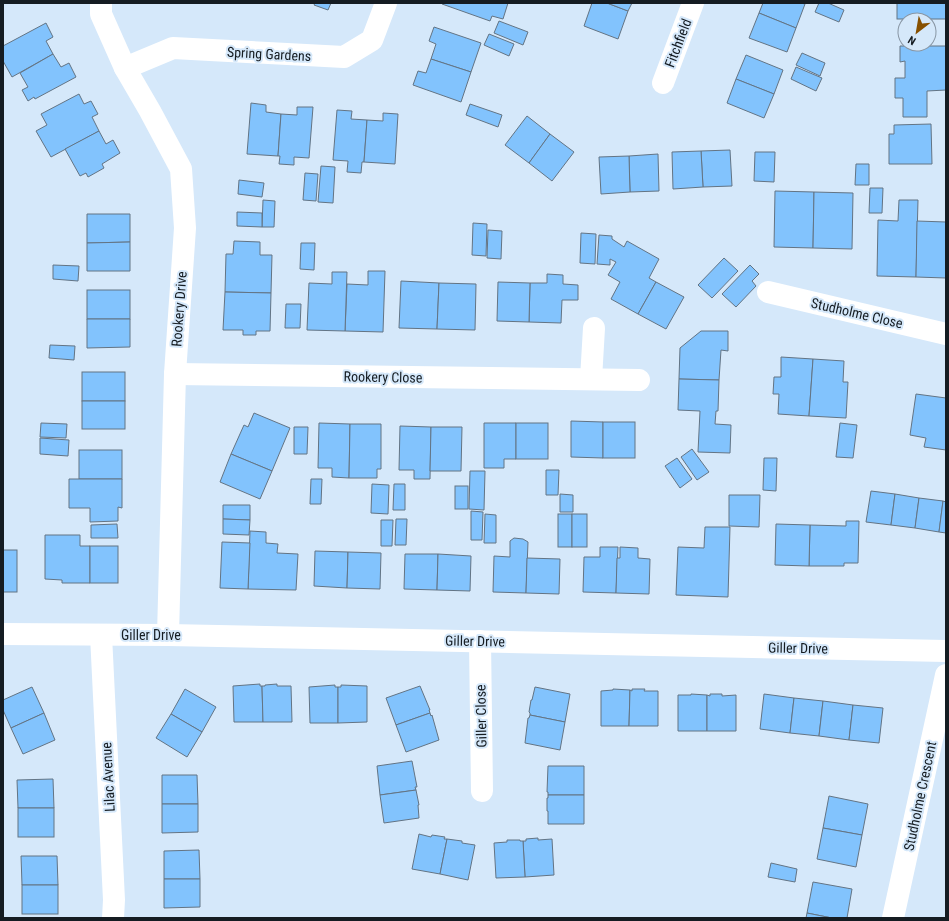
<svg xmlns="http://www.w3.org/2000/svg" width="949" height="921" font-family="'Roboto Condensed',sans-serif">
<style>
.building{fill:#82c3fd;stroke:#637484}
.lines{fill:none;stroke-linecap:round;stroke-linejoin:round}
.street{stroke:#fff;stroke-width:22}
.labels{text-anchor:middle;dominant-baseline:central;stroke-width:4;stroke-linejoin:round;paint-order:stroke}
.street-label{font-size:14px;fill:#151c22;stroke:#d5e8fa}
</style>
<rect width="100%" height="100%" fill="#d5e8fa"/>
<g class="building">
<path d="M315,3H331L328,10L314,5Z"/>
<path d="M442,3H508L503,19L492,16L490,21L442,4Z"/>
<path d="M592,3H607L628,11L618,39L584,26Z"/>
<path d="M607,3H632L628,11Z"/>
<path d="M763,3H801L805,4L796,28L759,13Z"/>
<path d="M819,3H828L844,10L839,22L815,12Z"/>
<rect x="897" y="3" width="49" height="16"/>
<path d="M759,13L796,28L787,52L749,38Z"/>
<path d="M499,21L528,32L523,45L494,33Z"/>
<path d="M46,23L53,37L46,41L53,54L12,77L3,61V46Z"/>
<path d="M434,27L481,43L471,72L431,59L436,44L429,41Z"/>
<path d="M489,34L514,44L509,56L484,45Z"/>
<path d="M900,46H946V90L927,91V117H903V98H895V78H905V61L900,62Z"/>
<path d="M802,53L825,63L820,76L796,65Z"/>
<path d="M53,54L61,67L69,63L76,77L35,99L34,97L28,101L22,90L28,87L20,73Z"/>
<path d="M746,55L783,70L774,94L736,79Z"/>
<path d="M431,59L471,72L461,102L413,85L418,71L426,73Z"/>
<path d="M796,67L822,78L816,91L791,79Z"/>
<path d="M736,79L774,94L764,118L727,103Z"/>
<path d="M79,94L84,104L91,101L98,114L92,117L99,131L51,157L36,131L47,125L41,114Z"/>
<path d="M251,103L266,105V112L281,114L278,156L247,154Z"/>
<path d="M470,104L502,115L498,127L466,115Z"/>
<path d="M297,107H313L309,158L294,157V165L279,164L280,156H278L281,114L297,115Z"/>
<path d="M337,110L352,111L351,119L367,120L364,162H362L361,173L347,172L348,161L333,160Z"/>
<path d="M383,113L398,114L395,164L364,162L367,120L383,121Z"/>
<path d="M527,116L550,134L529,163L505,145Z"/>
<path d="M931,124L932,164H889V134H894V125Z"/>
<path d="M99,131L106,144L113,140L120,153L102,164L104,168L88,177L86,173L80,176L65,149Z"/>
<path d="M550,134L574,152L552,181L529,163Z"/>
<path d="M730,150L732,186L703,187L701,151Z"/>
<path d="M701,151L703,187L673,189L672,152Z"/>
<path d="M755,152H775L774,182L754,181Z"/>
<path d="M658,154L659,191L630,192L629,156Z"/>
<path d="M629,156L630,192L601,194L599,157Z"/>
<path d="M856,164H869V185H855Z"/>
<path d="M321,166L335,167L333,203L318,202Z"/>
<path d="M305,173L318,174L316,201L303,200Z"/>
<path d="M239,180L264,183L262,197L238,194Z"/>
<path d="M870,188H883L882,213H869Z"/>
<path d="M775,191L814,192L813,248L774,247Z"/>
<path d="M814,192L853,193L852,249L813,248Z"/>
<path d="M263,200L275,201L274,227H262Z"/>
<path d="M899,200H918L916,277L877,276L878,220L898,221Z"/>
<path d="M237,212L262,213V227L237,226Z"/>
<path d="M87,214H130V242L87,243Z"/>
<path d="M917,221L946,222V278L916,277Z"/>
<path d="M473,223L487,224L486,256L472,255Z"/>
<path d="M488,230L502,231L501,259L487,258Z"/>
<path d="M581,233L596,234L595,264L580,263Z"/>
<path d="M599,235L612,236V239L624,247L627,241L659,259L649,278L656,282L638,314L611,299L620,282L608,275L616,262L610,259V265L597,264Z"/>
<path d="M234,241L260,242V255H272L271,293L225,292L226,254H233Z"/>
<path d="M130,242V271H87V243Z"/>
<path d="M301,243H315L314,270L300,269Z"/>
<path d="M724,258L738,271L712,298L698,285Z"/>
<path d="M53,265L79,266L78,281L53,279Z"/>
<path d="M750,265L759,274L752,281L756,286L736,307L722,294Z"/>
<path d="M368,271H385L383,332L345,331L347,284L368,285Z"/>
<path d="M332,272H347L345,331L307,330L309,283L332,284Z"/>
<path d="M547,274L563,275V284L578,285V300H562L561,323L529,322L530,283H547Z"/>
<path d="M401,281L439,283L437,329L399,328Z"/>
<path d="M498,282L530,283L529,322L497,321Z"/>
<path d="M656,282L684,297L666,329L638,314Z"/>
<path d="M439,283L476,284L475,330L437,329Z"/>
<rect x="87" y="290" width="43" height="29"/>
<path d="M225,292L271,293L270,331H256V335H243V330H223Z"/>
<path d="M286,304H301L300,328H285Z"/>
<path d="M87,319H130V347L87,348Z"/>
<path d="M701,331H728V351L721,350L719,380L679,379L680,348Z"/>
<path d="M50,345L75,346L74,360L49,358Z"/>
<path d="M781,357L813,359L809,416L778,414L779,394H773L774,377H781Z"/>
<path d="M813,359L844,361L843,382H848L846,418L809,416Z"/>
<rect x="82" y="372" width="43" height="29"/>
<path d="M679,379L719,380L718,411H716L715,424L731,425L730,453L698,452L700,411L678,410Z"/>
<path d="M916,394L946,398V450L924,447L926,438L910,435Z"/>
<rect x="82" y="401" width="43" height="28"/>
<path d="M254,413L290,428L272,471L231,454L244,425L248,427Z"/>
<path d="M571,421L603,422V458L571,457Z"/>
<rect x="603" y="422" width="32" height="36"/>
<path d="M41,423L67,424L66,438L40,437Z"/>
<path d="M319,423L350,424L349,478L332,477V468H318Z"/>
<path d="M484,423H516V459H504V468H484Z"/>
<rect x="516" y="423" width="32" height="36"/>
<path d="M840,423L857,425L853,458L836,457Z"/>
<path d="M350,424H381V469H377V478H349Z"/>
<path d="M400,426L431,427L430,479H414V470H399Z"/>
<path d="M294,427H308L307,454H294Z"/>
<path d="M431,427H462L461,471H430Z"/>
<path d="M40,438L69,440L68,456L40,454Z"/>
<path d="M692,449L709,472L697,480L681,457Z"/>
<rect x="79" y="450" width="43" height="29"/>
<path d="M231,454L272,471L260,499L220,482Z"/>
<path d="M677,458L692,479L680,488L665,466Z"/>
<path d="M764,458H777L776,491L763,490Z"/>
<path d="M546,470H559L558,495H546Z"/>
<path d="M470,471H485L484,510L469,509Z"/>
<path d="M69,479H122V508L118,507V521L90,522V508H69Z"/>
<path d="M311,479H322L321,504H310Z"/>
<path d="M372,484L389,485L388,514L371,513Z"/>
<path d="M394,484H405V510H393Z"/>
<rect x="455" y="486" width="13" height="23"/>
<path d="M871,491L895,494L891,525L866,522Z"/>
<path d="M560,494L573,495V512H560Z"/>
<path d="M895,494L919,498L915,528L891,525Z"/>
<path d="M729,495H760L759,527L729,526Z"/>
<path d="M919,498L943,501L939,532L915,528Z"/>
<path d="M943,501L946,502V533L939,532Z"/>
<path d="M223,505H250V520L223,519Z"/>
<path d="M471,511L483,512L482,540H471Z"/>
<path d="M485,514L496,515V543H484Z"/>
<rect x="558" y="514" width="14" height="33"/>
<rect x="572" y="514" width="15" height="33"/>
<path d="M223,519L250,520L249,535L223,534Z"/>
<path d="M396,519H407L406,545H395Z"/>
<path d="M381,520H393L392,546H381Z"/>
<path d="M846,521H859L858,563H844V566H809L810,525L846,526Z"/>
<path d="M117,524L118,538H91V525Z"/>
<path d="M776,524L810,525L809,566L775,565Z"/>
<path d="M705,527H730L728,597L676,595L678,547L704,548Z"/>
<path d="M250,531L266,532V543L278,544L277,553L298,554L296,590L248,589Z"/>
<path d="M45,535H80V546H90V583H62V580L45,579Z"/>
<path d="M514,538L523,539L528,542L526,593L493,592L494,556L510,557V541Z"/>
<path d="M222,542L250,543L248,589L220,588Z"/>
<rect x="90" y="546" width="28" height="37"/>
<path d="M600,547H618L616,593L583,592L584,557H600Z"/>
<path d="M620,547L638,548V558L650,559L649,594L616,593L617,558H620Z"/>
<rect x="3" y="550" width="14" height="42"/>
<path d="M315,551L348,552L347,588L314,586Z"/>
<path d="M348,552L381,553L380,589L347,588Z"/>
<path d="M405,554H438L437,590L404,589Z"/>
<path d="M438,554L471,556L470,591L437,590Z"/>
<path d="M527,558L560,559L559,594L526,593Z"/>
<path d="M260,684V686H262L263,722H234L233,686Z"/>
<path d="M277,684V686H291L292,722H263L262,686H265V685Z"/>
<path d="M335,685V687H338V723H310L309,687Z"/>
<path d="M341,685L367,686V722L338,723V687H341Z"/>
<path d="M420,686L430,710H429L430,713L396,725L386,698Z"/>
<path d="M32,687L44,713L11,728L3,710V700Z"/>
<path d="M535,687L570,694L565,722L530,715V713L529,712L531,700H532Z"/>
<path d="M185,689L216,707L202,732L171,714Z"/>
<path d="M613,689L630,690L629,726H601V691L613,690Z"/>
<path d="M632,689H645L644,691H658V726H629L630,690L632,691Z"/>
<path d="M691,694L707,695V731H678V695H691Z"/>
<path d="M710,694H722V696L736,695V731H707V695L710,696Z"/>
<path d="M764,694L794,698L790,733L760,729Z"/>
<path d="M794,698L823,701L819,736L790,733Z"/>
<path d="M823,701L853,705L849,740L819,736Z"/>
<path d="M853,705L883,708L879,743L849,740Z"/>
<path d="M44,713L55,740L23,754L11,728Z"/>
<path d="M430,713L431,716L432,715L439,740L406,752L396,725Z"/>
<path d="M171,714L202,732L187,757L156,738Z"/>
<path d="M530,715L565,722L560,750L525,743L528,718H529Z"/>
<path d="M412,761L417,787H415L416,790L380,795L377,766Z"/>
<path d="M548,766H584V795H548V792H547Z"/>
<path d="M162,775H197L198,804H162Z"/>
<path d="M53,779L54,808H18L17,780Z"/>
<path d="M416,790L419,805H418L419,818L384,823L380,795Z"/>
<path d="M548,795H584V824H548V811H547V798H548Z"/>
<path d="M829,796L868,804L862,835L823,828Z"/>
<path d="M162,804H198V832L162,833Z"/>
<rect x="18" y="808" width="36" height="29"/>
<path d="M823,828L862,835L856,867L817,859Z"/>
<path d="M419,834L431,837L432,835L445,837L444,839H447L440,874L412,869Z"/>
<path d="M538,838V840L552,839L554,875L525,877L523,841H526V839Z"/>
<path d="M447,839L462,841V843L475,845L468,880L440,874Z"/>
<path d="M507,840H520V841H523L525,877L496,878L494,843L507,842Z"/>
<path d="M199,850L200,879H164V851Z"/>
<path d="M21,856H57L58,885H22Z"/>
<path d="M771,863L797,869L795,882L768,877Z"/>
<path d="M164,879H200V907L164,908Z"/>
<path d="M813,882L852,889L847,918H832L807,913Z"/>
<rect x="22" y="885" width="36" height="29"/>
<path d="M807,913L832,918H806Z"/>
</g>
<g class="lines">
<g class="street">
<path d="M101,3V14L125,68L150,111L181,169L185,228L175,374L168,635"/>
<path d="M125,68L173,48L344,57L372,40L386,3"/>
<path d="M663,83L693,3"/>
<path d="M768,292L946,334"/>
<path d="M175,374L639,380"/>
<path d="M591,379L594,328"/>
<path d="M3,634L168,635L946,651"/>
<path d="M101,635L114,900L113,918"/>
<path d="M480,641L482,791"/>
<path d="M893,918L946,675"/>
</g>
</g>
<g class="labels">
<g class="street-label">
<text transform="translate(678 43) rotate(-69)">Fitchfield</text>
<text transform="translate(269 54) rotate(3)">Spring Gardens</text>
<text transform="translate(179 309) rotate(-86)">Rookery Drive</text>
<text transform="translate(857 313) rotate(13)">Studholme Close</text>
<text transform="translate(383 377) rotate(1)">Rookery Close</text>
<text x="151" y="635">Giller Drive</text>
<text transform="translate(475 641) rotate(1)">Giller Drive</text>
<text transform="translate(798 648) rotate(1)">Giller Drive</text>
<text transform="translate(481 716) rotate(-91)">Giller Close</text>
<text transform="translate(108 777) rotate(-93)">Lilac Avenue</text>
<text transform="translate(920 796) rotate(-78)">Studholme Crescent</text>
</g>
</g>
<rect width="949" height="921" fill="none" stroke="#151c22" stroke-width="8"/>
<g transform="translate(917 32) rotate(211)"><circle r="19" fill="#d5e8fa" stroke="#8896a4"/>
<path d="M0-3L7 15L0 10L-7 15Z" fill="#875000"/>
<text y="-6" font-size="11" font-weight="bold" text-anchor="middle" fill="#151c22">N</text>
</g>
</svg>
